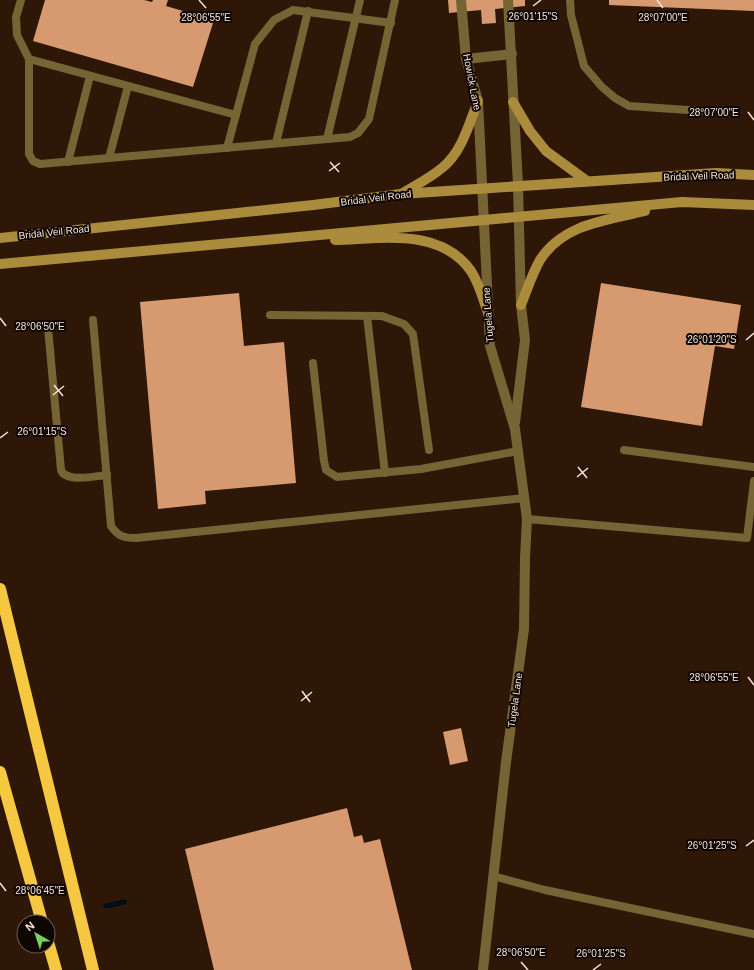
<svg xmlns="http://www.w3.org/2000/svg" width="754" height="970" font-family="Helvetica,sans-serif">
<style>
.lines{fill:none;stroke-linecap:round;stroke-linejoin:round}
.stream{stroke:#000e1a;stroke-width:5}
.building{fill:#d7996f}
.lane{stroke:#766435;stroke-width:8}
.street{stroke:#766435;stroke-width:10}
.secondary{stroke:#aa8c3c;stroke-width:10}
.highway{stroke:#f6c740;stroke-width:12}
.ticks{fill:none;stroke:#f4e3d9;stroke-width:1.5}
.labels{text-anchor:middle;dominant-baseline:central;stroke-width:4;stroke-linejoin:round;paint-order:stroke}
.street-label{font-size:10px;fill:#f4e3d9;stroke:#0f0602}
.ticks-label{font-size:10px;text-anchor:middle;fill:#f4e3d9;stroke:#0f0602;stroke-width:4;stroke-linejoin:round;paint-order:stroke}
</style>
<rect width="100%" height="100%" fill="#2e1707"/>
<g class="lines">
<path class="stream" d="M106,906L124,902"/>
</g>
<g class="building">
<path d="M45,0H144L152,2L153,0H168L166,6L214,20L193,87L33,41Z"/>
<path d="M448,0H525V6L495,9L496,23L482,24L481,10L449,13Z"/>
<path d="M609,0H754V11L609,5Z"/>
<path d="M601,283L741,305L734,349L715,346L702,426L581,407Z"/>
<path d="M239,293L244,346L284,342L296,483L205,491L206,504L158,509L140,302Z"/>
<path d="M461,728L468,761L450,765L443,732Z"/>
<path d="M347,808L354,837L362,835L364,843L380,839L412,970H214L185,849Z"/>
</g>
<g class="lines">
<g class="lane">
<path d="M21,0L16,17L17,35L29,59V154L33,161L40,164L350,137L358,133L369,119L395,0"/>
<path d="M570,0L571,15L584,66L602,87L615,98L629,106L703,111"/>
<path d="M29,59L236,115"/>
<path d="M327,139L360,0"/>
<path d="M276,143L308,11"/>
<path d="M227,148L255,44L274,20L293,10L391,23"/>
<path d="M109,158L128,86"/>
<path d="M68,162L90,76"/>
<path d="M270,315L382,316L404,324L413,334L429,450"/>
<path d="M367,316L385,473"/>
<path d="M93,320L111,526C118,536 123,538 136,538L525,498"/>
<path d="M48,328L61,470C66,483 96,476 107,475"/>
<path d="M313,363L324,461L326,470L337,477L421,469L518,451"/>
<path d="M624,450L754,467"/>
<path d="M527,519L747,538L754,481"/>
<path d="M493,876L545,890L754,934"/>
</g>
<g class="street">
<path d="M461,0L466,59L478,101L490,346L515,429L527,519L525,558L524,629L506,762L483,970"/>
<path d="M508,0L518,185L521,305L525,340L515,423"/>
<path d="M466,59L512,54"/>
</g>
<g class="secondary">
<path d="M513,102L530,131L546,151L587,181"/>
<path d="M403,193C416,185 430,178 442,168C462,152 469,124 478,101"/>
<path d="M0,238L313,205L401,194L716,173L754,175"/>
<path d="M335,240C381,239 440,227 471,271C479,283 483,299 488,313"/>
<path d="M0,264L682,202L754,205"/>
<path d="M521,305C527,290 532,274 540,260C563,224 607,220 645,211"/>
</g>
<g class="highway">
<path d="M0,589L93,970"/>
<path d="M0,772L42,922"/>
<path d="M48,942L56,970"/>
</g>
</g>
<path class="ticks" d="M199,0L206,8M657,0L663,8M533,6L541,0M748,112L754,120M330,162L339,172M329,171L340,163M0,318L6,326M746,340L754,333M54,385L63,396M53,395L64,386M0,438L8,432M578,467L587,478M577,477L588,468M748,677L754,685M302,691L310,702M301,701L312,692M746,846L754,840M0,883L6,891M521,962L528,970M593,970L601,964"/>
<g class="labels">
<g class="street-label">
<text transform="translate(472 82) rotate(79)">Howick Lane</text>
<text transform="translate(699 176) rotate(-2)">Bridal Veil Road</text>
<text transform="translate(376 198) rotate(-7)">Bridal Veil Road</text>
<text transform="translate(54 232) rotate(-6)">Bridal Veil Road</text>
<text transform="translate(488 315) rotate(-94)">Tugela Lane</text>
<text transform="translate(515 700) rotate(-82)">Tugela Lane</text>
</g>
</g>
<g class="ticks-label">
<text x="533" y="20">26°01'15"S</text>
<text x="206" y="21">28°06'55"E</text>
<text x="663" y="21">28°07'00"E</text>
<text x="714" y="116">28°07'00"E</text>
<text x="40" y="330">28°06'50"E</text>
<text x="712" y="343">26°01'20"S</text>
<text x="42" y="435">26°01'15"S</text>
<text x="714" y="681">28°06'55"E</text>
<text x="712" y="849">26°01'25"S</text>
<text x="40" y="894">28°06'45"E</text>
<text x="521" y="956">28°06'50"E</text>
<text x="601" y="957">26°01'25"S</text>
</g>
<g transform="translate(36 934) rotate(321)"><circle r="19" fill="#0f0602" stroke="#6b5e58"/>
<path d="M0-3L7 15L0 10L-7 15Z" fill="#78d158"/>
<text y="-6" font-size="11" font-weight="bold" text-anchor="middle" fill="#f4e3d9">N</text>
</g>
</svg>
